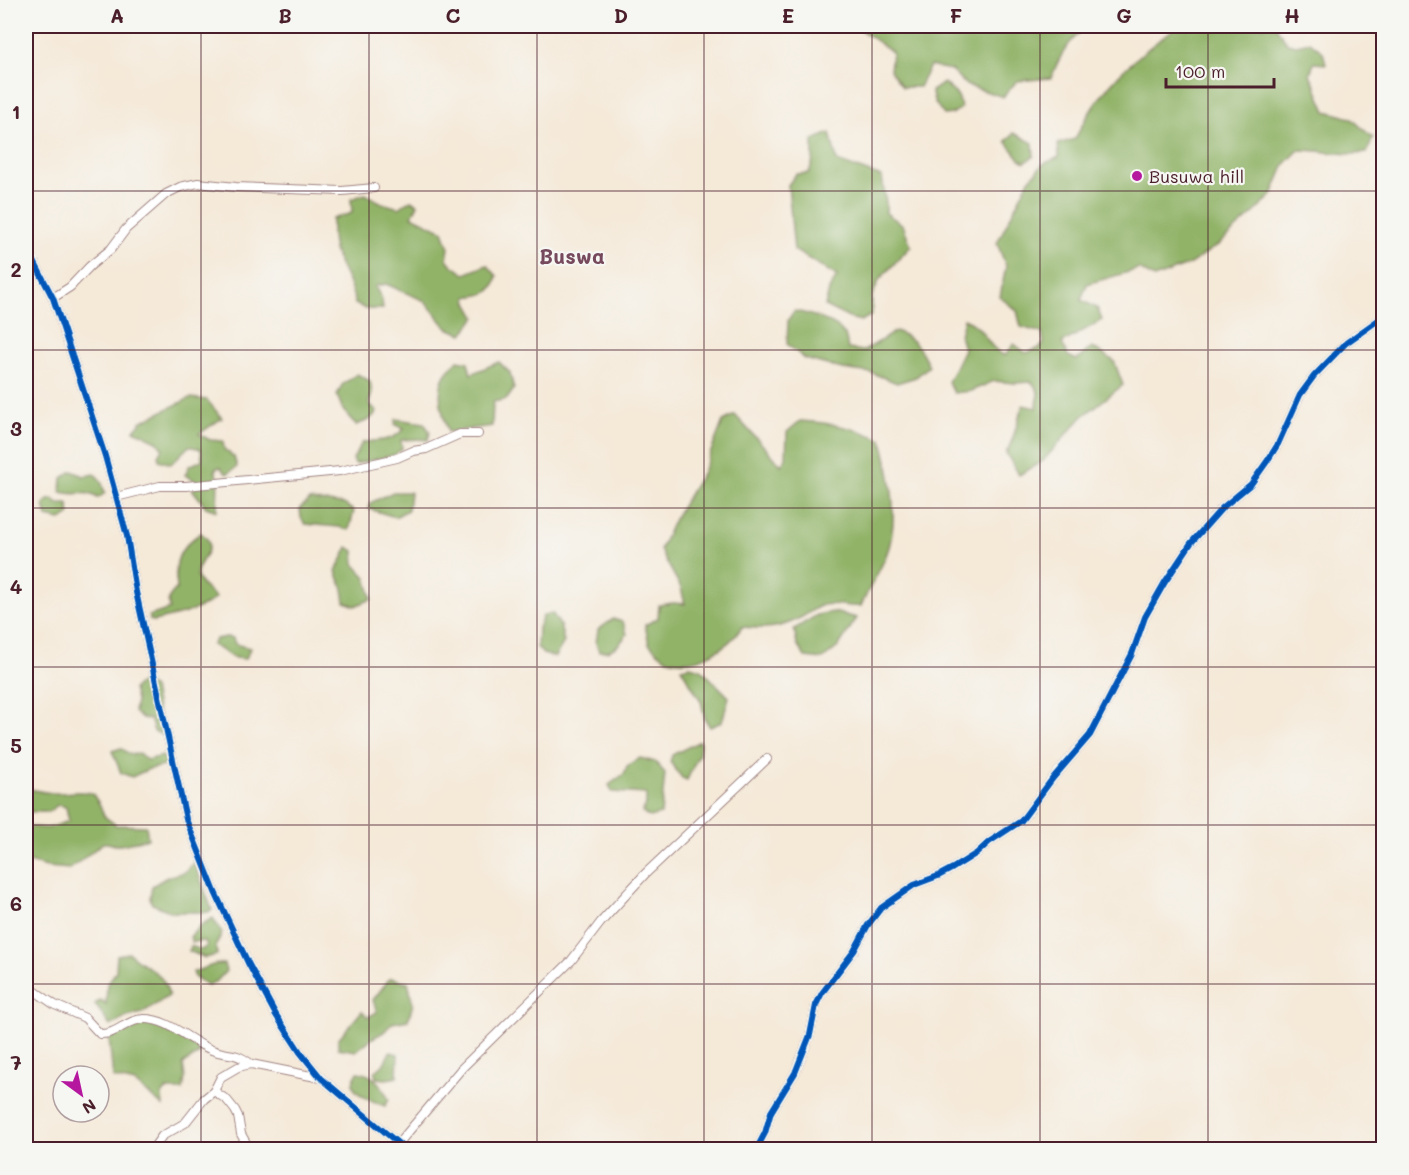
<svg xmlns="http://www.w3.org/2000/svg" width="1409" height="1175" font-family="Mali,sans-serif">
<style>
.forest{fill:#91b368;stroke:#6e694a;stroke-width:1.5}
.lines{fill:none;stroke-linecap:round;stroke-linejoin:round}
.minor-casing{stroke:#a08482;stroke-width:10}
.minor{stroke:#fff;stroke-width:8}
.cycleway-casing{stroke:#f6f6f2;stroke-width:10}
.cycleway{stroke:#0057b8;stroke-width:6}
.grid{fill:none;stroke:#4a1f2b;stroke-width:1.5;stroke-opacity:0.55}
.poi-dot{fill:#b5179e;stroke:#f6f6f2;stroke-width:2}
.labels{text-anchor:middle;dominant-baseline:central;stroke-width:4.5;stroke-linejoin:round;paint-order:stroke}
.poi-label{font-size:18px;fill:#4a1f2b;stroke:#f6f6f2;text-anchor:start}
.quarter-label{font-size:21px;font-weight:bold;fill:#76495c;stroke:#f6f6f2}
.neatline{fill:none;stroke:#4a1f2b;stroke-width:2}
.grid-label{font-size:20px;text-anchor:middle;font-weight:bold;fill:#4a1f2b}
</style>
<rect width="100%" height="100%" fill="#f6f6f2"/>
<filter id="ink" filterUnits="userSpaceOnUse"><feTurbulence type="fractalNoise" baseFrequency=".0167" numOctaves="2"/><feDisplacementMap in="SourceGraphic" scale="12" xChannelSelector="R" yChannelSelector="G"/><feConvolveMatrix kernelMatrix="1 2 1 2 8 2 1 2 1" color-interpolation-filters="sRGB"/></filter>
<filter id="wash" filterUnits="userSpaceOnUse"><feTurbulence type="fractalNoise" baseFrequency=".008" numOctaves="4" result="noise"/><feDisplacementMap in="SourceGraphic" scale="24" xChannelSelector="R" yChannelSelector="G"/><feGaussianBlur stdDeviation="1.35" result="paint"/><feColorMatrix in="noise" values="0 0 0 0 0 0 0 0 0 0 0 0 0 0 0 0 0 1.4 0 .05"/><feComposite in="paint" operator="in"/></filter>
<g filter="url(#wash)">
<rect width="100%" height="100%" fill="#f5e9d8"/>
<g class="forest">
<path d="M855,26H1087C1068,42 1060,55 1051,78L1017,81L1003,97L966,85L951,70L930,66L919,87H902L890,70L892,52Z"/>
<path d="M1178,26H1276L1287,43L1296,45L1310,42L1323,52L1326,64L1314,63L1310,74L1326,111L1351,118L1373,138L1367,153C1342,156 1322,150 1299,150L1285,164L1272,195L1255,212L1218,245L1190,264L1154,278L1139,269L1087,284L1081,300L1097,308L1102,320L1062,343L1068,356L1077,360L1092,347L1114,361L1123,385L1082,417L1043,461L1019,475L1006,453C1016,436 1016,423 1023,405L1037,408L1038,391L1032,382L1014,383L994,381L971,391L954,393L948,382L964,349L960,335L964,319C986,327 984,345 1005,356L1014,344L1026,353L1040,348L1044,343L1042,333L1021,327L1017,311L1000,297L1006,266L997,243L1029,180L1043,164L1059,157L1058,144L1075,139C1099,88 1133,58 1178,26Z"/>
<path d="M944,83L958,96L961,108L952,114L944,115L935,103L931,91Z"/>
<path d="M830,133L837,161L882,177L886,203V213L903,225L911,246L879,280L872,297V315L861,321L849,318L825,306L829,290L837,276L794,250L788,185L796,174L809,173L813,160V140Z"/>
<path d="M1014,133L1033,143L1034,156L1025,162L1020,159L1006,141Z"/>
<path d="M365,194L382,203L399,208L411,200L418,204L412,216L443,231L449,248L447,259L452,265L465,274L487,265L497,276C493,295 484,294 467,297L468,303L476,317L463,334L447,328L425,301L386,284L375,286L382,300L383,309H366L355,304C353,286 341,271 335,253C331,242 332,231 332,219L352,213L351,199Z"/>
<path d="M794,311C808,313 837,322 845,335C847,339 847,345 848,349L864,351L896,331C915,340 920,347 929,366L916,377L897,383L872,373L842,369L805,359L787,344L788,320Z"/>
<path d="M458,360L468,362L471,374L499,362L510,373L514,389L507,399L493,402L492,426L448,432C443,416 435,391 445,375C448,370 454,365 458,360Z"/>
<path d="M357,374L370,381L372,393L369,403L377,412L369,420L356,425L343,410L337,395L342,385Z"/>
<path d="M190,398L207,400L222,418L199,434L210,440L223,441L224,449L234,457L237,467L227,474L220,467L215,469L218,480L217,511L206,507L192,489L198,482L185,475L189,466L202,460L201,449L189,446L171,464L159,460L158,455L163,449L157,441L134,430L142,421Z"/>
<path d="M735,415L781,465L786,458L787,432L800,421C826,422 859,428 882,440C891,474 900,522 886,556C879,573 868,589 861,606C848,608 836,602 823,605C816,607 809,613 802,617C780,629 766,629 742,627C728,649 694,668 668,659C661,656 654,648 649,644L645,625L658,618L659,605L673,603L685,604L681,588L660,550L674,519L703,472L723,421Z"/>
<path d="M396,419L424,423L430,432L428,440C418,438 410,440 401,440L402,449L394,455L355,464L353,459L362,443C378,439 391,443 404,429L395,424Z"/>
<path d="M72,471L84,476L95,474L101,481L105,493L98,498C84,489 78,497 61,492L62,478Z"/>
<path d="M393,492H410L408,510L395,517L369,509L370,503Z"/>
<path d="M53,499L58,504H68L70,514L61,520L47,517L44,505L48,500Z"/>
<path d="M310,500L344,504L354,511L349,530L339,527L305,524L301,518L300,508Z"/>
<path d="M201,533C222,547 194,563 197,576C199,585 210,592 216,598C197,612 176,616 153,621L150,620L149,616L170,609C166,599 169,596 177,588C173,562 178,548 201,533Z"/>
<path d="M348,547L354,551V564L366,577L372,599L355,606L345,602L343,589L336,571Z"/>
<path d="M833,612L857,618L838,647L823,659L805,657L797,644L794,629L817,615Z"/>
<path d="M552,613L560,625L564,642L555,657L543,654L537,647L538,628L543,616Z"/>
<path d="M613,619L623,622L627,634C619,645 614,652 599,651L596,643L598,630Z"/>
<path d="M226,637L233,638L235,644L250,648L246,659L235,658L212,645L216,639Z"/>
<path d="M690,666L701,669L729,697L722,722L710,727L705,719L701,701L681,668Z"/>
<path d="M143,681L153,688L162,735L154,731L150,719L141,718L134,712L136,701L133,689Z"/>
<path d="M700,741L699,754L687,780L682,778L670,762L672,755Z"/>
<path d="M121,748L129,754H140L146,760L163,756L169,765L149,769L132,777L121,773L112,751Z"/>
<path d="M640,758L655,762L665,773L661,814L649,817L642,812L646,804V794L612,792L609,785L624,774L627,766Z"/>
<path d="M26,788C37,791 49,794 61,793C73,792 80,791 92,793L100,805L104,816L116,825L146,826L148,839C137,839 127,846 117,845C111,845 109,842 103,843L70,869L47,867L28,862L26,837L30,827L49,828L69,821L66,807L58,805L48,812H30L26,798Z"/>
<path d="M194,862L212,910L208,912H172L152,904L150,898L152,886L167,877L185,872Z"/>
<path d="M213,918L222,933L216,945L217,955L205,958L189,951L191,946L201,950L207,946L205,941L192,942L190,937L201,925Z"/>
<path d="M129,953C145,969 164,970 169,996L142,1013L126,1017L110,1026L95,1004L101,1000L106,1004L107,985L116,971L117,955Z"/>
<path d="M216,964H224L226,971L217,981L208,985L195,978L193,972Z"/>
<path d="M390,978L408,982L413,1004L408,1020L392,1023L384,1032L371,1039L356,1051L338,1048V1039L362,1011L368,1017L377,1012L373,1000Z"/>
<path d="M152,1024L170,1030L196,1045L199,1054L183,1064L185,1078L183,1090H166L162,1095L163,1106L135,1083L113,1078L109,1039C123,1028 134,1025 152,1024Z"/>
<path d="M390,1052L398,1054L397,1077L386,1079L376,1078L375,1072L383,1065Z"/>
<path d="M358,1072C375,1074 382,1086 389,1100L385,1106C376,1102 352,1096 353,1082C354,1079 356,1076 358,1072Z"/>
</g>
</g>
<g filter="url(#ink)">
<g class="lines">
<defs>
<g id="minor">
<path d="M26,246L53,298L105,456L127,536L136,592L186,819L215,892L248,963L276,1015L300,1052L321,1078L406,1150"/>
<path d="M53,298L70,287L90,266L111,249L126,229L166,194L180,187L198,183L236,187L342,191L374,188"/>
<path d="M116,497L160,486H186L340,471L397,458L413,451L426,449L460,434H478"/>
<path d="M26,985L55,1005L85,1018L100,1034C117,1035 127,1019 144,1019C170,1019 189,1041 212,1050C229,1057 233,1050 251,1064"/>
<path d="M214,1091L227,1100L235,1110L238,1116L241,1134L250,1150"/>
<path d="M398,1144L462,1068L571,961L601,922L645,874L767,759"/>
<path d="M152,1150L162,1136L185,1123L204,1099L214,1091L221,1077L238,1067L251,1064L321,1078"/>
<path d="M756,1150L765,1133L771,1112L795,1073L810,1035L816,1005L822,993L854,951L868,925L881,908L914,885L938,876L953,868L977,853L989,842L1021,821L1053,778L1090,735L1132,654L1145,617L1165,582L1191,543L1222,508L1251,484L1268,460L1278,444L1300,395L1314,376L1346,343L1384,316"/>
</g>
</defs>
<use href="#minor" class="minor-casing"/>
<use href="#minor" class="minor"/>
<defs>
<g id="cycleway">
<path d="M26,246L53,298L105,456L127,536L136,592L186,819L215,892L248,963L276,1015L300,1052L321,1078L406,1150"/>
<path d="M756,1150L765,1133L771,1112L795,1073L810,1035L816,1005L822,993L854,951L868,925L881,908L914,885L938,876L953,868L977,853L989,842L1021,821L1053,778L1090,735L1132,654L1145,617L1165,582L1191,543L1222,508L1251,484L1268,460L1278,444L1300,395L1314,376L1346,343L1384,316"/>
</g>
</defs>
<use href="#cycleway" class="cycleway-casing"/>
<use href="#cycleway" class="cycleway"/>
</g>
</g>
<path class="grid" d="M201,26V1150M369,26V1150M537,26V1150M704,26V1150M872,26V1150M1040,26V1150M1208,26V1150M26,191H1384M26,350H1384M26,508H1384M26,667H1384M26,825H1384M26,984H1384"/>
<circle class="poi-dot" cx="1137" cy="176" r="6"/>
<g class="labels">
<g class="poi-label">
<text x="1149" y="176">Busuwa hill</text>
</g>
<g class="quarter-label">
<text x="572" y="255">Buswa</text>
</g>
</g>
<rect width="1409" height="1175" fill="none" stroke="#f6f6f2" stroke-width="66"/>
<g transform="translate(81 1094) rotate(147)"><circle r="28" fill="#f6f6f2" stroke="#b1a0a2" stroke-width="1.5"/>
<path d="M0-4.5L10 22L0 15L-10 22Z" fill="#b5179e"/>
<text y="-9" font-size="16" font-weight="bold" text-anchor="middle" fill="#4a1f2b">N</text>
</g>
<path d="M1166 78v9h108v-9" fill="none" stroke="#4a1f2b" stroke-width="3"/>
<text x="1175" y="78" font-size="18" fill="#4a1f2b" stroke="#f6f6f2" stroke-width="4.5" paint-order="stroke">100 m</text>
<rect x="33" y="33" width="1343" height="1109" class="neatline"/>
<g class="grid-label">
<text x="117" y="23">A</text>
<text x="285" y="23">B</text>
<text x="453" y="23">C</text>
<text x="621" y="23">D</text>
<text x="788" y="23">E</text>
<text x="956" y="23">F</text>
<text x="1124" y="23">G</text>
<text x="1292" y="23">H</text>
<text x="16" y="119">1</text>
<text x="16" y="277">2</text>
<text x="16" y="436">3</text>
<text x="16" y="594">4</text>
<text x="16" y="753">5</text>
<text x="16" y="911">6</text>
<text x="16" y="1070">7</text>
</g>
</svg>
